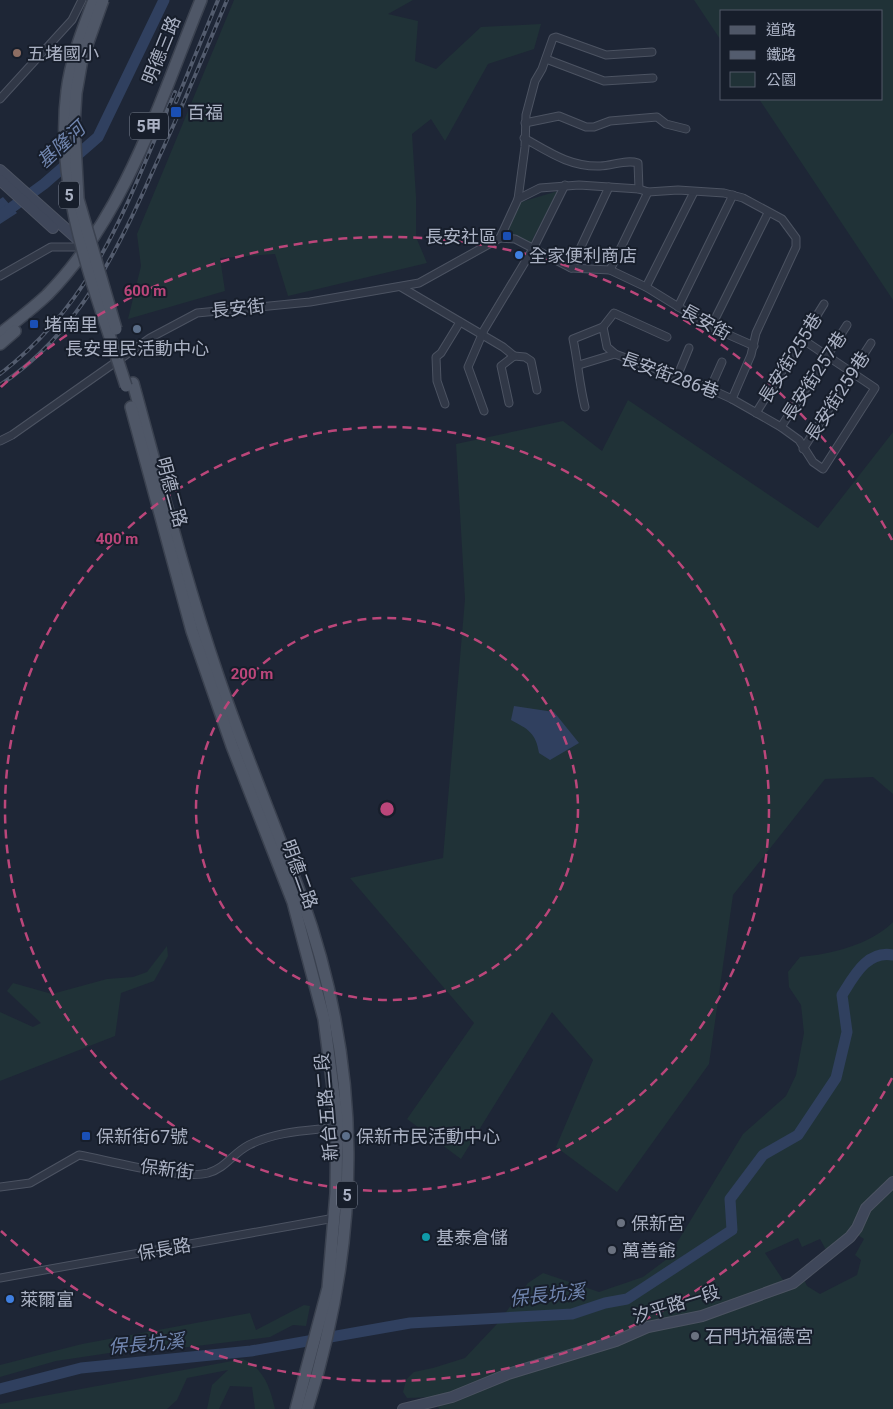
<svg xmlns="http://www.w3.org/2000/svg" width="893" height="1409" font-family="Roboto,'Noto Sans TC',sans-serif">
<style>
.green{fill:#203237;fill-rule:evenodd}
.water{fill:#30405f}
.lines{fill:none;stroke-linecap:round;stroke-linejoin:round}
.river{stroke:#30405f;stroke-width:11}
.street-casing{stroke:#4c5362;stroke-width:9}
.secondary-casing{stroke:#4c5362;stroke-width:12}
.primary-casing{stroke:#3b4250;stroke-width:14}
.street{stroke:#313847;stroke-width:7}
.secondary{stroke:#3f475a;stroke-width:10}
.primary{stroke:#4f5767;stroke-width:11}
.rail-casing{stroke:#535c6e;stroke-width:4}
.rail{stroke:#171e2b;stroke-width:2;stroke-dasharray:5.5;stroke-linecap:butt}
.primary-bridge-casing{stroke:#3b4250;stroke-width:14;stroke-linecap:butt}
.primary-bridge{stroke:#4f5767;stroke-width:11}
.ring{fill:none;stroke:#bb467a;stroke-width:2.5;stroke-dasharray:9 6}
.education-dot{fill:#8d6e63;stroke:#171e2b;stroke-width:2}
.transit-dot{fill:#1a4fb4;stroke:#171e2b;stroke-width:2}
.shop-dot{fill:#3f7fe0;stroke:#171e2b;stroke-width:2}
.service-dot{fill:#5c6f8a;stroke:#171e2b;stroke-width:2}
.worship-dot{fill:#6b7280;stroke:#171e2b;stroke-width:2}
.culture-dot{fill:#0f9aa8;stroke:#171e2b;stroke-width:2}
.labels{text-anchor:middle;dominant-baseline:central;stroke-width:4;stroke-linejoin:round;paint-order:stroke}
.shield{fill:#171e2b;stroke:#7f8696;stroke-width:1}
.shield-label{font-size:16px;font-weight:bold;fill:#abb2c4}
.street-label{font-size:18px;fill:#abb2c4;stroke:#171e2b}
.poi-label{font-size:18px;fill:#abb2c4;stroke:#171e2b;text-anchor:start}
.water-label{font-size:19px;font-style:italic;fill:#7186af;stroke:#171e2b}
.centre{fill:#bb467a;stroke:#171e2b;stroke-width:2.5}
.ring-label{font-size:15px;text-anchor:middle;font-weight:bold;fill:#bb467a;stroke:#171e2b;stroke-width:4;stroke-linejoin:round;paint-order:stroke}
</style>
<rect width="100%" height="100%" fill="#1e2636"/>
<g class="green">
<path d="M234,0H413L388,14L418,21L415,61L436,69L481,27L541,24L534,49L488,64L445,141L431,119L412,134L416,197V237L427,263L288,296L275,254L220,258L225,291L128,319L141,266L137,234Z"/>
<path d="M694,0H893V300L759,99H882V11H722V42Z"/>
<path d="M558,191L530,244L505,233L521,202Z"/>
<path d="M628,400L818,528L893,432V794L873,777L825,779L733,895L709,1064L617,1192L556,1147L593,1060L552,1012L461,1159L407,1119L474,1023L350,878L443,858L465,599L456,444L563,421L602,451Z"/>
<path d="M893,922V1409H439L434,1397L407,1398L403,1392L406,1380L414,1372L433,1368L465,1358L496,1325L528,1283L543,1273L599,1292L643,1277L667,1259L743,1134L786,1096L796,1075L804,1033L801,1005L789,987L788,972L800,957C831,954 870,945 893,922ZM850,1230L864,1239L855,1255L861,1260L857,1275L820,1294L807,1286L801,1273L785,1283L765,1253L798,1238L802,1247L820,1239L826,1250Z"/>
<path d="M167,946L168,956L154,981L121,993L115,1036L0,1081V1012L33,1027L41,1023L7,991L13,983L52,994L107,979L133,977L147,972Z"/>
<path d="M304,1305L310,1306L306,1326L293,1325L270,1337L180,1348L136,1349L56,1361L0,1377V1365L82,1344L250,1313L256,1330Z"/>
<path d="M243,1359C264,1369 270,1387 275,1409H255L252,1387L230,1386L219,1409H207L212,1385L228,1370L187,1378L177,1400L167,1409H0V1404Z"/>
</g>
<g class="water">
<path d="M3,197L17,213L0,224V199Z"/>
<path d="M514,706L554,712L579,743L550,760L539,753C536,733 528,729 511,720Z"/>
</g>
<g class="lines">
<g class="river">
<path d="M0,216L44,184L98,137L164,0"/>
<path d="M0,1389L81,1368L251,1351L410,1323L572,1314L605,1303L627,1299L732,1230L730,1199L763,1155L798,1135L836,1078L847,1032L842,995C854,976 867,950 893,955"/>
</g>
<defs>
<g id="street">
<path d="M546,59L604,81L653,78"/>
<path d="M0,99L72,20L82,0"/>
<path d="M525,123L559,116L586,127H594L610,121L657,117L666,124L686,129"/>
<path d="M524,138C549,152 570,167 600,166C612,166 626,159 638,163L639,189"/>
<path d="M518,199L525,147L526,115L535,81L542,69L553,38L556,37L606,55L652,52"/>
<path d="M500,238L515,239L571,268L610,270L646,287L711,327L754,346"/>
<path d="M571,268L609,187"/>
<path d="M610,270L648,192"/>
<path d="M0,276L51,247H84"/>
<path d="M401,287L503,347L514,356"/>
<path d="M646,287L694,192"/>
<path d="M678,307L733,195"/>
<path d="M603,327L614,313L667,337"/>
<path d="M711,327L768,213"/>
<path d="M514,356L525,357L531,361L537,390"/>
<path d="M579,365L615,354L710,389L732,399L781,427L799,440L813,462L823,469L875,388L802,339"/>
<path d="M677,377L689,348"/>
<path d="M710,389L722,362"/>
<path d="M509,403L501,366L514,356"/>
<path d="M445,404L437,381L436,357L441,353L460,322"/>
<path d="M585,407C579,383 578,362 573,339L603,327L607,347L615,354"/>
<path d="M484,411L468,367L484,330L534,247L565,185"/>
<path d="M756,413L824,304"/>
<path d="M781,427L847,325"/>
<path d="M0,441L12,435L150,338L197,313L310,302L419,283L500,238L518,199L540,188L579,185L639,189L648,192L678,190L724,193L743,198L782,219L796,238V247L756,333L751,355L732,399"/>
<path d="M803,449L871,343"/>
<path d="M0,1187L30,1183L79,1155C111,1161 180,1180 208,1173C226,1168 233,1153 249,1145C275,1132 302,1131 331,1128"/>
<path d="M0,1278L329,1219"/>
</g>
<g id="secondary">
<path d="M0,170L83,244"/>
<path d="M0,180L53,228"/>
<path d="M403,1409L452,1397L508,1374L616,1341L648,1327L702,1316L793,1283L850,1237L857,1228L866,1208L893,1182"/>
</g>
<g id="primary">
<path d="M0,334C16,321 32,309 47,295C125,216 160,101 201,0"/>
<path d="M0,344L15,331"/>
<path d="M133,383C160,481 185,580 218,676C243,750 274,822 301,896C363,1068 362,1235 307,1409"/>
<path d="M131,407L192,631L232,746L293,902L324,1019L337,1118L336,1193L328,1288L296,1409"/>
</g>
</defs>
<use href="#street" class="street-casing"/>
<use href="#secondary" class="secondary-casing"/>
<use href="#primary" class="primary-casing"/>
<use href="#street" class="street"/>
<use href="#secondary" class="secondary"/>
<use href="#primary" class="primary"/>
<defs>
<g id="rail">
<path d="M176,102L218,0"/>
<path d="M0,374C99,298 127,201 175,92"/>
<path d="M0,385C80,333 119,247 156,164C181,110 204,55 227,0"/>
</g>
</defs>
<use href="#rail" class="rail-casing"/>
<use href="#rail" class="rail"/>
<defs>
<g id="primary-bridge">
<path d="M94,0C83,29 71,59 67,91C54,192 96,291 126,386"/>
<path d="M103,0L82,59L76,93L74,125L78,199L116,329"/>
</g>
</defs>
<use href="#primary-bridge" class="primary-bridge-casing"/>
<use href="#primary-bridge" class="primary-bridge"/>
</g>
<g class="ring">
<circle cx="387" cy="809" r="191"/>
<circle cx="387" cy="809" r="382"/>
<path d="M892 1078A572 572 0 0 1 1 1231M1 387A572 572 0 0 1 892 540"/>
</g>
<circle class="education-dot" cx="17" cy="53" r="5"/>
<g class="transit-dot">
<rect x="170" y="106" width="12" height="12" rx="2.5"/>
<rect x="502" y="231" width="10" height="10" rx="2.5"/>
<rect x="29" y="319" width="10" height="10" rx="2.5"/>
<rect x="81" y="1131" width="10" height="10" rx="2.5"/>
</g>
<g class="shop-dot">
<circle cx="519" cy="255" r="5"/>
<circle cx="10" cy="1299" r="5"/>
</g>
<g class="service-dot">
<circle cx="137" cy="329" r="5"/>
<circle cx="346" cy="1136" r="5"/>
</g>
<g class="worship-dot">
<circle cx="621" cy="1223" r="5"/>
<circle cx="612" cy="1250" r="5"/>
<circle cx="695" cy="1336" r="5"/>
</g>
<circle class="culture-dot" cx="426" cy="1237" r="5"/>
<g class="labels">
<g class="shield">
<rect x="130" y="112.5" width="38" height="27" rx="4"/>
<rect x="59" y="181.5" width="20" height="27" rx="4"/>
<rect x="337" y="1181.5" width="20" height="27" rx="4"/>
</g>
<g class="shield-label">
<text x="149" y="126">5甲</text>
<text x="69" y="195">5</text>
<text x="347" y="1195">5</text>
</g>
<g class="street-label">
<text transform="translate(161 50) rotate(-68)">明德三路</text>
<text transform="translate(238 308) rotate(-6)">長安街</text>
<text transform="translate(706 322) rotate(29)">長安街</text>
<text transform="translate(790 358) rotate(-58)">長安街255巷</text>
<text transform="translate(670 375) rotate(20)">長安街286巷</text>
<text transform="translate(814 376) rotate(-57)">長安街257巷</text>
<text transform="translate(837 396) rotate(-57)">長安街259巷</text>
<text transform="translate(172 492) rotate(75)">明德二路</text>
<text transform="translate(300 874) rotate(70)">明德二路</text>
<text transform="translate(326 1107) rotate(-95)">新台五路二段</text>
<text transform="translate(167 1169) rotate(7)">保新街</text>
<text transform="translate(164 1249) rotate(-10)">保長路</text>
<text transform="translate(676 1304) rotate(-17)">汐平路一段</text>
</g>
<g class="poi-label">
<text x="27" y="53">五堵國小</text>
<text x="187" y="112">百福</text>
<text x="497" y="236" text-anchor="end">長安社區</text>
<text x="529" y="255">全家便利商店</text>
<text x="44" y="324">堵南里</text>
<text x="137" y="348" text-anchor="middle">長安里民活動中心</text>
<text x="96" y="1136">保新街67號</text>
<text x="356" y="1136">保新市民活動中心</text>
<text x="631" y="1223">保新宮</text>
<text x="436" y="1237">基泰倉儲</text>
<text x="622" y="1250">萬善爺</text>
<text x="20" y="1299">萊爾富</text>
<text x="705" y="1336">石門坑福德宮</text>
</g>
<g class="water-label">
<text transform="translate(61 145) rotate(-43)">基隆河</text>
<text transform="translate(547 1295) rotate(-6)">保長坑溪</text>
<text transform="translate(146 1344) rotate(-5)">保長坑溪</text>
</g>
</g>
<circle cx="387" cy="809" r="8" class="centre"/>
<g class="ring-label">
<text x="145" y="296">600 m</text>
<text x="117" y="544">400 m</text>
<text x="252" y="679">200 m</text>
</g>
<rect x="720" y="10" width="162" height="90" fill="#171e2b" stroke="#525968"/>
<rect x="730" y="26" width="25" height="8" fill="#4f5767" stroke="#525968"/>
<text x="766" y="35" font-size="15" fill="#abb2c4">道路</text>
<rect x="730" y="51" width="25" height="8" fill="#535c6e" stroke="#525968"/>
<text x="766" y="60" font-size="15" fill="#abb2c4">鐵路</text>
<rect x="730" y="72" width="25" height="15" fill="#203237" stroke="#525968"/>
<text x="766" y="85" font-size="15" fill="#abb2c4">公園</text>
</svg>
